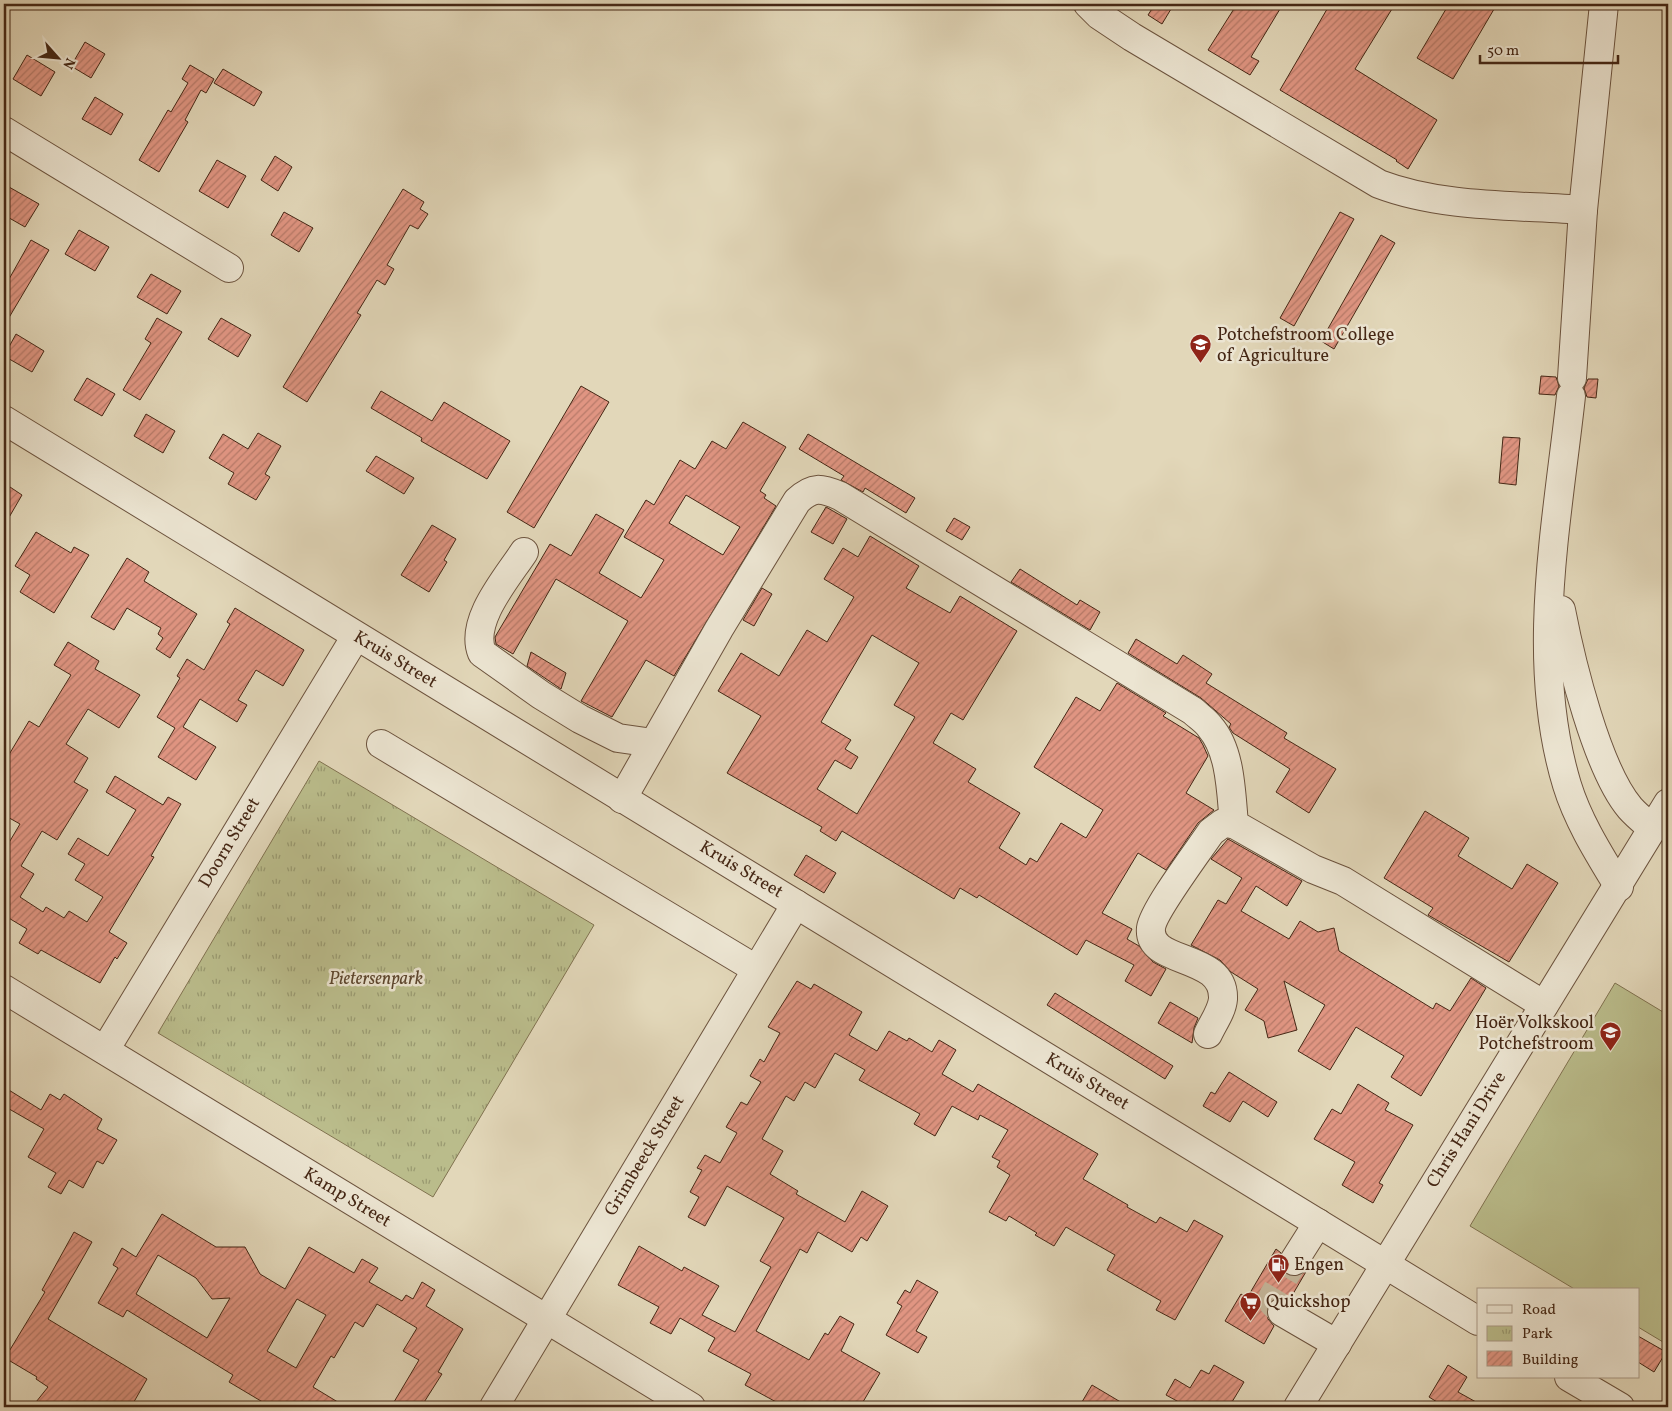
<svg xmlns="http://www.w3.org/2000/svg" width="1672" height="1411" font-family="Vollkorn,serif">
<style>
.green{fill:#babc8b;stroke:#807250}
.park{fill:url(#park-tufts);stroke:#807250}
.building{fill:url(#building-hatch);stroke:#452715;fill-rule:evenodd}
.lines{fill:none;stroke-linecap:round;stroke-linejoin:round}
.minor-tunnel{stroke:#c3b498;stroke-width:28;stroke-dasharray:28 14;stroke-linecap:butt}
.minor-casing{stroke:#6c533e;stroke-width:30}
.minor{stroke:#ece5d2;stroke-width:28}
.labels{text-anchor:middle;dominant-baseline:central;stroke-width:5;stroke-linejoin:round;paint-order:stroke}
.poi-label{font-size:18px;fill:#452715;stroke:#ece5d2;text-anchor:start}
.street-label{font-size:18px;fill:#452715;stroke:#ece5d2}
.park-label{font-size:18px;font-style:italic;fill:#5c452d;stroke:#ece5d2}
</style>
<defs>
<pattern id="park-tufts" width="24" height="20" patternUnits="userSpaceOnUse" patternTransform="scale(1.25)"><rect width="24" height="20" fill="#babc8b"/><path d="M3 7l-1-3M5 7V3M7 7l1-3M15 17l-1-3M17 17v-4M19 17l1-3" fill="none" stroke="#999970"/></pattern>
<pattern id="building-hatch" width="6" height="6" patternUnits="userSpaceOnUse" patternTransform="scale(1.25)"><rect width="6" height="6" fill="#e09582"/><path d="M-1 1l2-2M0 6l6-6M5 7l2-2" fill="none" stroke="#b77a69"/></pattern>
</defs>
<rect width="100%" height="100%" fill="#e2d7b9"/>
<filter id="stains"><feTurbulence type="fractalNoise" baseFrequency=".004" numOctaves="4"/><feColorMatrix values="0 0 0 0 .2 0 0 0 0 .09 0 0 0 0 .02 0 0 0 .5 -.17"/></filter>
<radialGradient id="worn" r=".72"><stop offset=".6" stop-color="#630" stop-opacity="0"/><stop offset="1" stop-color="#630" stop-opacity=".3"/></radialGradient>
<path class="green" d="M1615,983L1668,1015V1345L1638,1327V1290H1576L1470,1226Z"/>
<path class="park" d="M319,761L594,925L433,1197L158,1033Z"/>
<g class="building">
<path d="M1155,4H1174L1162,24L1148,15Z"/>
<path d="M1237,4H1283L1251,57L1259,61L1250,75L1208,50Z"/>
<path d="M1330,4H1395L1355,69L1437,120L1408,169L1396,161L1397,160L1280,90Z"/>
<path d="M1449,4H1497L1453,79L1417,58Z"/>
<path d="M85,42L105,54L91,78L71,66Z"/>
<path d="M27,55L55,72L41,96L13,79Z"/>
<path d="M190,65L214,79L206,93L201,90L185,120L188,122L159,172L139,160L168,110L171,112L188,83L182,79Z"/>
<path d="M223,69L262,92L254,106L214,83Z"/>
<path d="M95,97L123,114L111,135L82,119Z"/>
<path d="M275,156L292,167L278,191L261,180Z"/>
<path d="M217,160L246,176L228,208L199,191Z"/>
<path d="M9,187L39,204L25,227L4,215V196Z"/>
<path d="M403,189L424,202L420,209L428,214L418,229L410,225L387,265L394,269L385,285L377,280L357,313L361,315L307,402L283,387Z"/>
<path d="M284,212L313,228L299,252L271,235Z"/>
<path d="M1340,212L1354,219L1294,326L1280,318Z"/>
<path d="M79,230L109,247L95,271L65,254Z"/>
<path d="M1381,235L1395,243L1334,349L1321,341Z"/>
<path d="M31,240L49,250L4,326V288Z"/>
<path d="M151,274L181,291L167,314L137,297Z"/>
<path d="M157,318L182,332L140,400L123,390L151,343L145,339Z"/>
<path d="M221,318L251,335L238,357L208,339Z"/>
<path d="M16,334L44,351L32,372L4,356Z"/>
<path d="M1541,376L1556,377L1559,386L1555,395L1539,394Z"/>
<path d="M87,378L115,394L102,416L74,400Z"/>
<path d="M1588,379H1598L1596,398L1587,397L1584,388Z"/>
<path d="M581,386L609,402L534,528L507,512Z"/>
<path d="M381,391L432,421L444,402L510,441L487,479L421,441L422,438L371,408Z"/>
<path d="M146,414L175,431L163,453L134,436Z"/>
<path d="M743,422L786,447L760,491L766,495L764,498L776,506L674,676L646,660L612,717L581,701L628,621L556,579L513,654L496,644L495,637L550,544L571,556L596,514L624,530L599,573L641,598L664,560L624,537L646,500L654,505L680,460L695,469L712,441L726,449ZM686,495L740,527L723,555L669,523Z"/>
<path d="M258,433L281,446L265,474L270,477L256,500L228,484L234,473L209,458L223,434L248,449Z"/>
<path d="M808,434L915,498L906,513L865,488L863,492L841,480L844,476L799,449Z"/>
<path d="M1503,437L1520,438L1516,485L1499,483Z"/>
<path d="M376,456L414,478L404,494L366,471Z"/>
<path d="M4,483L22,495L4,526Z"/>
<path d="M826,507L847,519L833,544L811,532Z"/>
<path d="M954,518L970,527L962,540L946,531Z"/>
<path d="M432,525L456,539L444,560L447,562L429,592L401,575Z"/>
<path d="M36,532L71,553L74,547L89,555L54,613L20,592L30,575L15,566Z"/>
<path d="M870,536L919,566L906,588L950,613L960,596L1017,631L963,720L951,713L933,743L976,769L968,782L1020,813L999,848L1026,865L1030,858L1037,862L1061,823L1086,838L1103,810L1034,767L1076,697L1100,711L1117,683L1166,713L1163,716L1199,738L1203,745L1208,756L1186,793L1214,810L1198,823L1166,870L1138,853L1102,913L1132,929L1127,939L1139,946L1153,962L1166,969L1151,996L1125,981L1134,965L1086,940L1077,955L979,895L977,898L960,888L954,899L842,831L836,841L820,831L822,827L727,773L761,716L718,691L741,653L779,676L807,630L827,642L854,597L824,579L843,548L858,557ZM872,635L919,663L894,705L915,717L857,814L817,789L835,760L851,769L858,757L845,749L851,740L821,722Z"/>
<path d="M127,558L149,572L144,581L197,614L170,658L156,649L163,638L158,634L161,628L127,608L114,630L91,617Z"/>
<path d="M1020,569L1077,605L1080,600L1100,612L1090,630L1011,582Z"/>
<path d="M762,588L772,594L754,626L743,620Z"/>
<path d="M235,608L304,650L283,686L256,670L238,700L247,705L237,722L200,699L183,727L216,747L196,780L158,757L175,728L157,717L180,678L177,676L187,659L204,670L230,624L227,622Z"/>
<path d="M1136,639L1177,664L1183,655L1212,674L1206,683L1287,733L1284,738L1336,769L1309,813L1276,792L1290,769L1233,733L1229,727L1231,724L1201,698L1128,653Z"/>
<path d="M68,642L99,661L95,669L140,695L119,728L88,709L66,744L88,758L74,782L88,790L57,840L42,831L21,866L34,874L20,897L43,912L46,907L64,918L69,911L87,922L103,897L75,880L85,864L68,854L78,838L108,856L136,810L106,792L115,776L163,805L168,797L181,804L151,856L154,857L109,932L127,943L117,959L115,957L100,983L41,950L38,954L19,943L27,929L7,917L4,923V851L20,824L4,815V763L29,721L39,727L71,675L54,665Z"/>
<path d="M531,652L566,673L561,689L527,666Z"/>
<path d="M1425,811L1469,838L1458,856L1512,889L1527,864L1558,883L1509,962L1428,915L1433,908L1384,878Z"/>
<path d="M1228,839L1302,881L1287,906L1256,886L1241,911L1289,939L1300,921L1318,932L1334,928L1339,951L1433,1009L1436,1003L1450,1011L1471,978L1486,988L1421,1096L1391,1077L1404,1056L1356,1027L1330,1070L1298,1051L1325,1005L1284,981L1297,1030L1268,1038L1264,1021L1245,1010L1258,989L1231,972L1220,960L1191,945L1218,900L1226,904L1242,878L1211,859Z"/>
<path d="M806,855L836,873L824,893L794,875Z"/>
<path d="M797,981L811,989L814,984L862,1012L849,1035L877,1051L889,1031L907,1041L909,1038L932,1052L939,1040L956,1050L942,1074L973,1092L978,1084L1098,1154L1083,1179L1128,1205L1127,1207L1156,1223L1160,1217L1187,1232L1194,1220L1223,1236L1175,1320L1156,1310L1161,1301L1107,1270L1115,1255L1066,1227L1054,1246L1035,1235L1037,1233L1009,1216L1006,1221L989,1212L1010,1175L997,1167L1000,1161L992,1157L1008,1130L980,1115L978,1120L952,1106L935,1136L914,1124L920,1114L859,1080L865,1070L835,1053L815,1088L805,1082L794,1101L786,1096L762,1139L783,1151L770,1174L798,1191L796,1194L845,1222L862,1191L888,1206L867,1241L861,1237L852,1252L818,1232L807,1253L800,1249L756,1331L809,1360L825,1333L828,1335L840,1316L854,1324L841,1351L880,1373L860,1407H776L778,1403L745,1385L751,1374L708,1351L715,1338L680,1318L671,1334L650,1323L659,1307L618,1285L639,1246L682,1271L684,1267L719,1286L702,1315L735,1332L771,1267L760,1261L784,1218L727,1186L705,1226L688,1217L699,1197L690,1192L702,1170L697,1168L705,1155L720,1163L737,1133L726,1127L741,1102L747,1105L761,1082L750,1076L760,1059L764,1062L780,1033L768,1027Z"/>
<path d="M1055,993L1173,1066L1165,1079L1047,1005Z"/>
<path d="M1170,1002L1198,1018L1194,1028L1192,1043L1158,1023Z"/>
<path d="M1229,1072L1277,1102L1268,1117L1243,1101L1230,1122L1203,1106L1211,1092L1215,1094Z"/>
<path d="M1358,1084L1389,1103L1385,1110L1413,1125L1379,1183L1383,1185L1373,1203L1342,1185L1355,1162L1314,1139L1332,1109L1341,1114Z"/>
<path d="M4,1087L41,1110L50,1094L60,1100L64,1094L102,1119L97,1129L117,1140L103,1164L97,1161L83,1188L69,1180L61,1194L48,1187L56,1173L28,1157L44,1129L4,1106Z"/>
<path d="M162,1214L216,1247H245L260,1274L285,1289L309,1247L354,1273L362,1259L378,1268L369,1282L402,1301L406,1295L413,1299L422,1282L435,1290L426,1306L463,1329L438,1372L442,1374L421,1407H391L419,1360L403,1351L417,1328L377,1304L363,1327L355,1322L334,1358L331,1356L313,1387L346,1407H271L229,1382L233,1375L127,1310L123,1317L98,1303L118,1268L113,1265L122,1248L136,1257ZM158,1255L196,1278L212,1299L230,1298L207,1338L136,1294ZM297,1299L326,1315L296,1368L267,1351Z"/>
<path d="M74,1232L92,1242L48,1319L147,1379L131,1407H32L48,1387L36,1379L37,1377L5,1358L45,1292L42,1290Z"/>
<path d="M1276,1249L1281,1253L1278,1261L1280,1269L1285,1274L1294,1277L1301,1275L1307,1270L1290,1299L1283,1296L1275,1298L1268,1305L1266,1311L1268,1319L1274,1326L1264,1344L1225,1321L1241,1294L1247,1298Z"/>
<path d="M917,1280L938,1292L916,1331L927,1337L918,1353L886,1335L902,1306L897,1303L905,1290L910,1293Z"/>
<path d="M1638,1336L1666,1352L1654,1372L1638,1362Z"/>
<path d="M1214,1365L1244,1382L1229,1407H1188L1166,1395L1175,1379L1190,1388L1201,1370L1209,1374Z"/>
<path d="M1448,1365L1467,1377L1458,1392L1485,1407H1445L1429,1397Z"/>
<path d="M1092,1385L1129,1407H1079Z"/>
</g>
<g class="lines">
<path class="minor-tunnel" d="M1282,1312L1273,1303V1296L1294,1261"/>
<defs>
<g id="minor">
<path d="M1088,4L1099,15L1132,37L1379,184C1442,208 1517,205 1583,210"/>
<path d="M4,131L229,268"/>
<path d="M1572,378L1583,210L1604,4"/>
<path d="M1571,396C1557,524 1529,660 1567,785C1578,821 1599,854 1619,887"/>
<path d="M4,420L1478,1321"/>
<path d="M524,552C507,578 469,621 482,653L541,695L580,719L618,738L653,743"/>
<path d="M1561,610C1571,662 1597,769 1630,808C1637,816 1645,822 1653,829"/>
<path d="M381,744L756,969"/>
<path d="M622,799L719,629L797,501C813,486 821,488 840,496L1193,711C1198,716 1206,721 1210,727C1231,751 1231,793 1234,824L1313,869L1343,881L1544,1005"/>
<path d="M4,989L691,1407"/>
<path d="M1208,1034C1213,1023 1222,1011 1223,999C1225,952 1147,966 1151,928C1153,911 1199,850 1211,832L1223,823L1234,824"/>
<path d="M105,1050L356,636"/>
<path d="M1294,1261L1318,1223"/>
<path d="M1282,1312L1337,1344"/>
<path d="M1569,1377L1620,1407"/>
<path d="M494,1407L796,904"/>
<path d="M1298,1407L1668,803"/>
</g>
</defs>
<use href="#minor" class="minor-casing"/>
<use href="#minor" class="minor"/>
</g>
<defs>
<symbol id="university-pin" viewBox="-11 -11 22 30"><path d="M0 17L-7.5 6A9.5 9.5 0 1 1 7.5 6Z" fill="#8f2418" stroke="#ece5d2"/><path d="M0-5L7-2L0 1L-7-2ZM-4 1L0 2.5L4 1V4Q0 6-4 4Z" fill="#fff"/></symbol>
<symbol id="school-pin" viewBox="-11 -11 22 30"><path d="M0 17L-7.5 6A9.5 9.5 0 1 1 7.5 6Z" fill="#8f2418" stroke="#ece5d2"/><path d="M0-5L7-2L0 1L-7-2ZM-4 1L0 2.5L4 1V4Q0 6-4 4Z" fill="#fff"/></symbol>
<symbol id="fuel-pin" viewBox="-11 -11 22 30"><path d="M0 17L-7.5 6A9.5 9.5 0 1 1 7.5 6Z" fill="#8f2418" stroke="#ece5d2"/><path d="M-5.5-6h7V0h2V4h1.3V-2.5L3-4.5l.8-.8L6-3V5H2.5V1h-1V6h-7ZM-4.2-4.7v3.2H.2V-4.7Z" fill="#fff"/></symbol>
<symbol id="supermarket-pin" viewBox="-11 -11 22 30"><path d="M0 17L-7.5 6A9.5 9.5 0 1 1 7.5 6Z" fill="#8f2418" stroke="#ece5d2"/><path d="M-6-5.5h2.5l.6 2H6L4.5 2H-2.5L-4.4-4H-6ZM-1.5 3.2a1.3 1.3 0 1 0 .1 0ZM3 3.2a1.3 1.3 0 1 0 .1 0Z" fill="#fff"/></symbol>
</defs>
<g fill-rule="evenodd">
<use href="#university-pin" x="1188" y="332" width="25" height="34"/>
<use href="#school-pin" x="1598" y="1020" width="25" height="34"/>
<use href="#fuel-pin" x="1266" y="1252" width="25" height="34"/>
<use href="#supermarket-pin" x="1238" y="1290" width="25" height="34"/>
</g>
<g class="labels">
<g class="poi-label">
<text x="1217" y="335">Potchefstroom College<tspan x="1217" dy="21">of Agriculture</tspan></text>
<text x="1594" y="1023" text-anchor="end">Hoër Volkskool<tspan x="1594" dy="21">Potchefstroom</tspan></text>
<text x="1294" y="1265">Engen</text>
<text x="1266" y="1302">Quickshop</text>
</g>
<g class="street-label">
<text transform="translate(395 660) rotate(31)">Kruis Street</text>
<text transform="translate(230 843) rotate(-59)">Doorn Street</text>
<text transform="translate(741 870) rotate(31)">Kruis Street</text>
<text transform="translate(1087 1082) rotate(31)">Kruis Street</text>
<text transform="translate(1467 1130) rotate(-58)">Chris Hani Drive</text>
<text transform="translate(645 1156) rotate(-59)">Grimbeeck Street</text>
<text transform="translate(347 1198) rotate(31)">Kamp Street</text>
</g>
<g class="park-label">
<text x="376" y="979">Pietersenpark</text>
</g>
</g>
<rect width="1672" height="1411" fill="none" stroke="#e2d7b9" stroke-width="20"/>
<rect x="5" y="5" width="1662" height="1401" fill="none" stroke="#452715" stroke-width="2.5"/>
<rect x="10" y="10" width="1652" height="1391" fill="none" stroke="#452715"/>
<rect x="1477" y="1288" width="162" height="90" fill="#ece5d2" stroke="#a99986"/>
<rect x="1487" y="1305" width="25" height="8" fill="#ece5d2" stroke="#a99986"/>
<text x="1522" y="1314" font-size="15" fill="#452715">Road</text>
<rect x="1487" y="1326" width="25" height="15" fill="url(#park-tufts)" stroke="#a99986"/>
<text x="1522" y="1338" font-size="15" fill="#452715">Park</text>
<rect x="1487" y="1351" width="25" height="15" fill="url(#building-hatch)" stroke="#a99986"/>
<text x="1522" y="1364" font-size="15" fill="#452715">Building</text>
<g transform="translate(58 58) rotate(117)" stroke="#ece5d2" stroke-width="4" paint-order="stroke">
<path d="M0-4L9 19L0 12L-9 19Z" fill="#452715"/>
<text y="-8" font-size="14" font-weight="bold" text-anchor="middle" fill="#452715">N</text>
</g>
<path d="M1480 55v8h138v-8" fill="none" stroke="#452715" stroke-width="2.5"/>
<text x="1487" y="55" font-size="15" fill="#452715" stroke="#ece5d2" stroke-width="4" paint-order="stroke">50 m</text>
<rect width="100%" height="100%" filter="url(#stains)"/>
<rect width="100%" height="100%" fill="url(#worn)"/>
</svg>
